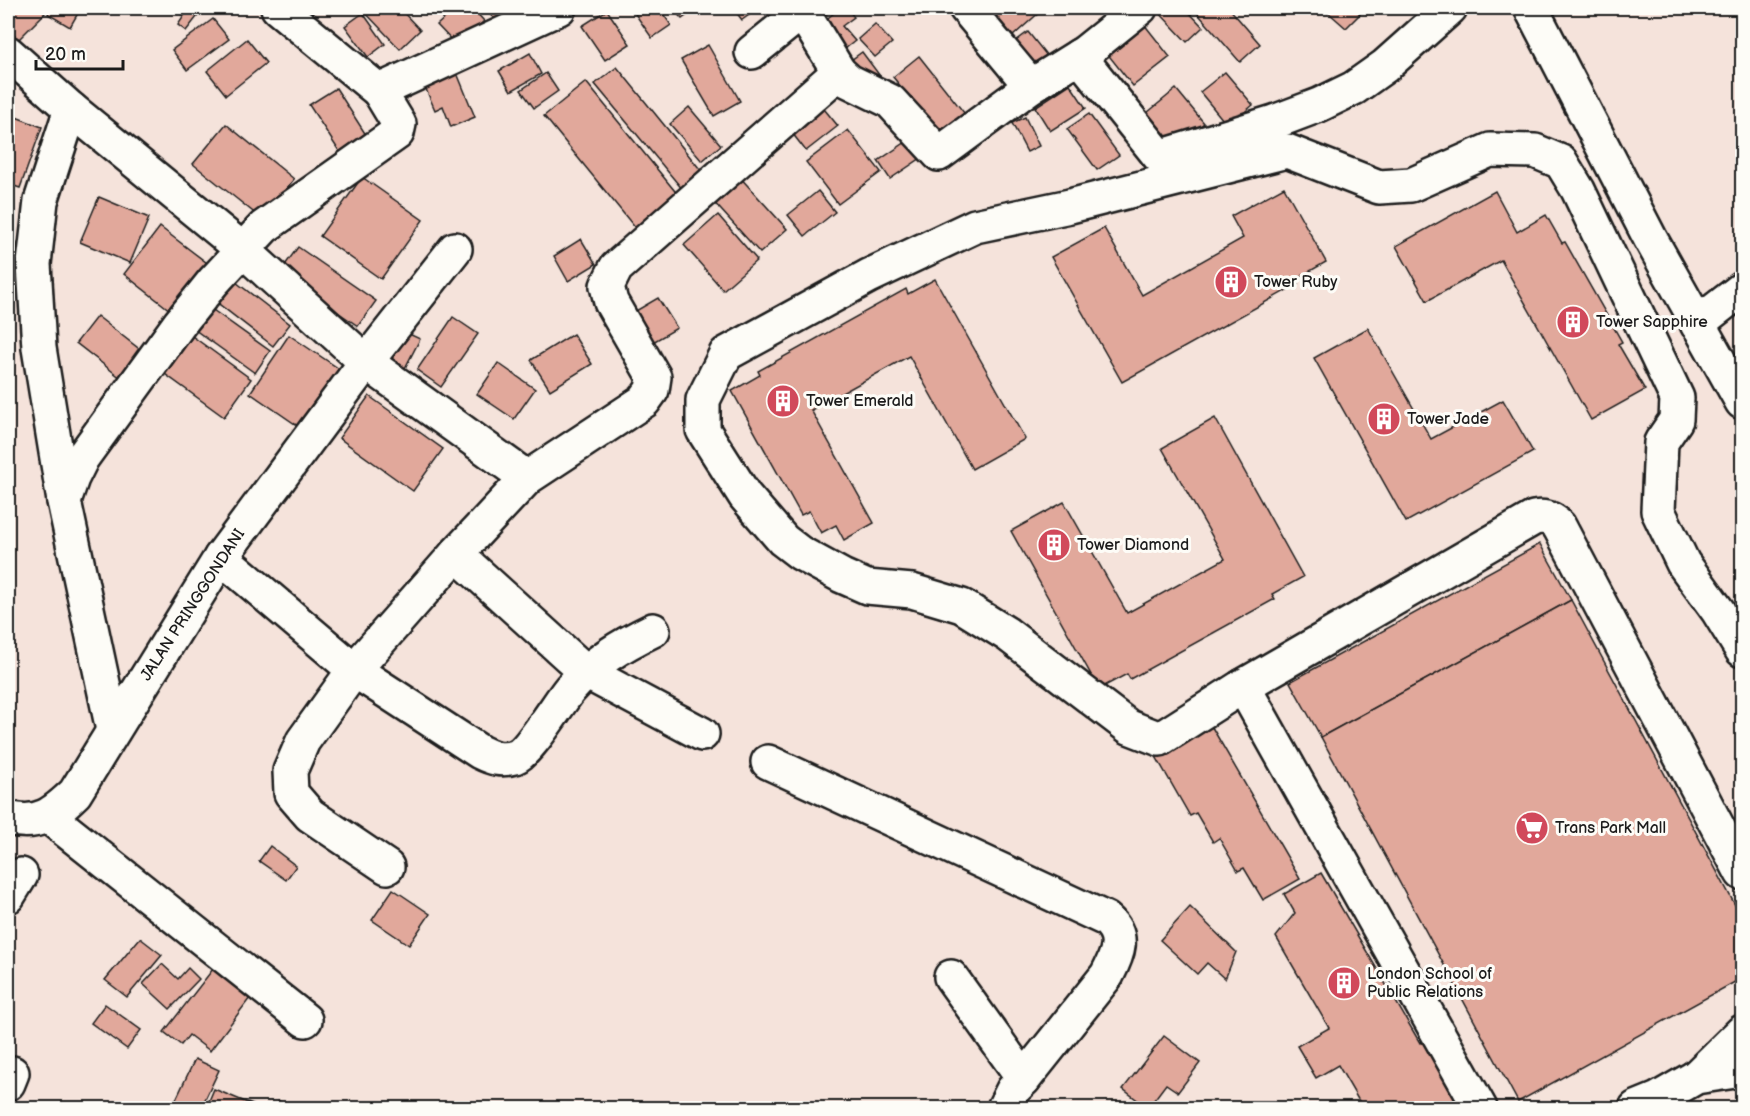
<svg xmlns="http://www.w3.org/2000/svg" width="1750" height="1116" font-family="'Balsamiq Sans',sans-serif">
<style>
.building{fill:#e1a89b;stroke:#1c1c1c;stroke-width:1.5}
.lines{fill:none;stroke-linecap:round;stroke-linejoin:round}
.minor-casing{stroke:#1c1c1c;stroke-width:38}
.minor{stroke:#fdfcf7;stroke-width:33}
.labels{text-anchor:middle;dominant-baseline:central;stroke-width:6;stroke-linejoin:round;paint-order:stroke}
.poi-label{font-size:16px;fill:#1c1c1c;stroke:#fdfcf7;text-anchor:start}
.street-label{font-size:16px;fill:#1c1c1c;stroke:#fdfcf7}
</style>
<rect width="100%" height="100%" fill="#f5e3db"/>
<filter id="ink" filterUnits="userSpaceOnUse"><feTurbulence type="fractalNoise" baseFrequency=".0167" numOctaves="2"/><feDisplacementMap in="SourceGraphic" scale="12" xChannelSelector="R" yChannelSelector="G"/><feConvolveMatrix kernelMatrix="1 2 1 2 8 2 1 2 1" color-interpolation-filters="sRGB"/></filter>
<g filter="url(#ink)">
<g class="building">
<path d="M8,8H40L45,13L13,45L8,40Z"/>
<path d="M51,8H81L70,27L48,14Z"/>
<path d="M173,8H204L186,31L178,25L184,16Z"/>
<path d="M364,8H399L420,30L400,49L362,9Z"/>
<path d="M456,8H472L484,21L457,46L437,25Z"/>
<path d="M483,8H522L503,27Z"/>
<path d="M631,8H659L671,25L652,38Z"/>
<path d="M672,8H697L682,19Z"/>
<path d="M733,8H759L742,20Z"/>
<path d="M810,8H836L818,19Z"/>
<path d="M840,8H847L854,17L842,26L855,41L841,52L818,26Z"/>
<path d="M1000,8H1040L1042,10L1003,45L983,23Z"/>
<path d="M1155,8H1185L1203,27L1187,42Z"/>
<path d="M1193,8H1229L1260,44L1240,62Z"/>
<path d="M1320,8H1353L1360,14L1346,28L1329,13Z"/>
<path d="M607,10L630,44L605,60L582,26Z"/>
<path d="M363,13L385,44L368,57L345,26Z"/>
<path d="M213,19L229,39L187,70L172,50Z"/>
<path d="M1140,19L1170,57L1133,86L1102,47Z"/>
<path d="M875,24L892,43L875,57L858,39Z"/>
<path d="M1028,32L1052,62L1035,75L1012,44Z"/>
<path d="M247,39L266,63L226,95L207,71Z"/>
<path d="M708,45L740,101L714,116L681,60Z"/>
<path d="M862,52L880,76L866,87L847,63Z"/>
<path d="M530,53L541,74L511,91L499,71Z"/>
<path d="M919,56L965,114L939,134L893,77Z"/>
<path d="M617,67L708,179L688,196L595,84Z"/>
<path d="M1225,72L1253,105L1228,126L1200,92Z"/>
<path d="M457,73L475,117L451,127L443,106L435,110L425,87Z"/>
<path d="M546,73L558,91L534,108L521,90Z"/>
<path d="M586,82L683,201L641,235L544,116Z"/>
<path d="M1070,84L1086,108L1050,131L1035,107Z"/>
<path d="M336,88L368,138L341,154L309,105Z"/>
<path d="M1176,89L1204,123L1170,151L1142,117Z"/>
<path d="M820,104L838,126L806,151L789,129Z"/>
<path d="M689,107L721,145L702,161L670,124Z"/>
<path d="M8,114L42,127L20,188L8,184Z"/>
<path d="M1089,114L1119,155L1097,170L1067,129Z"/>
<path d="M1025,117L1039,146L1027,152L1012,123Z"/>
<path d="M226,124L294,179L262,219L193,164Z"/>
<path d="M848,130L881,172L838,204L806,162Z"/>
<path d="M912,138L924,156L890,179L878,161Z"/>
<path d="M738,175L787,229L760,253L711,199Z"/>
<path d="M362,177L423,220L381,279L320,236Z"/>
<path d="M1284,187L1326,262L1296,279L1298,284L1122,382L1051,257L1104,228L1142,295L1243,238L1231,216Z"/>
<path d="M818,191L835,212L805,236L788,215Z"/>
<path d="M1495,191L1517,232L1546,215L1562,243L1565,242L1622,342L1618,344L1645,390L1591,420L1501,260L1427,301L1396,246Z"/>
<path d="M99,197L149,218L130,263L80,242Z"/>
<path d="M718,215L757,260L723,290L684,245Z"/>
<path d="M160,227L211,266L175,314L124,274Z"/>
<path d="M581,239L596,264L568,281L554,256Z"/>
<path d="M8,243H16L14,271H8Z"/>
<path d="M298,247L376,301L358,326L280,272Z"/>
<path d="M232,279L290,324L273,346L215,301Z"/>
<path d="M935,279L1025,439L972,469L909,356L811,410L874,523L844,540L836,525L821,533L809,511L801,515L732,391L760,375L758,371L906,289L908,294Z"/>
<path d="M658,298L677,328L653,342L634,312Z"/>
<path d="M206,305L270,351L255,373L191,327Z"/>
<path d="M97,316L147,355L126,382L76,343Z"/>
<path d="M453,317L478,334L441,387L417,370Z"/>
<path d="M394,327L420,339L404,370L379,358Z"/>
<path d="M181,328L251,379L224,417L154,366Z"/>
<path d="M1368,328L1431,439L1503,400L1533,452L1406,522L1314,358Z"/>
<path d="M573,334L592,364L550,390L531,360Z"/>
<path d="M289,335L351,377L311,435L250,393Z"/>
<path d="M498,363L535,389L514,419L477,394Z"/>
<path d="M369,396L443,449L413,491L339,438Z"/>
<path d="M1215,418L1303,577L1272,594L1275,599L1130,679L1127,674L1099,689L1011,531L1064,502L1127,613L1225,559L1162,448Z"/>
<path d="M1540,544L1571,600L1321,737L1290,682Z"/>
<path d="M1571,600L1742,918V978L1518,1102L1321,737Z"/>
<path d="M1209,722L1300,879L1263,900L1244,868L1238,871L1219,838L1213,842L1196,813L1190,816L1154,753Z"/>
<path d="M270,846L296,866L286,880L259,861Z"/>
<path d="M1321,873L1420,1043L1426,1040L1466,1108H1363L1338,1065L1316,1078L1297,1046L1329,1028L1276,937L1295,913L1284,894Z"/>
<path d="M393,889L430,914L409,945L372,920Z"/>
<path d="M1190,907L1236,952L1225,979L1207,963L1197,974L1160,940Z"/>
<path d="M140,938L162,955L127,997L105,980Z"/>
<path d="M162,964L178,979L188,968L199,979L170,1009L143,984Z"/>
<path d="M213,969L250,998L210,1051L189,1035L181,1045L164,1032Z"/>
<path d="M105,1004L141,1030L127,1049L91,1023Z"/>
<path d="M1164,1036L1200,1063L1178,1092L1166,1084L1148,1108L1123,1089Z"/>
<path d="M195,1059L219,1070L201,1108H172Z"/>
<path d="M214,1089L255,1106L254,1108H206Z"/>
<path d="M279,1101L293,1108H275Z"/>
</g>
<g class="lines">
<defs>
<g id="minor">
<path d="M278,8L379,91"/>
<path d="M800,8L839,72L849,81L890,101L939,154L1031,86L1084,53L1140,8"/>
<path d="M966,8L1031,86"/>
<path d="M1531,8L1650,238L1742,402"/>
<path d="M752,52L803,11"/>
<path d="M8,53L71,109L242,249L366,362L527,478"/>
<path d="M1079,56L1160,157L1274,122L1319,105L1354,88L1385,66L1450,8"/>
<path d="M1697,324L1742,289"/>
<path d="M64,501L39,348L34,264L41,201L71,109"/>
<path d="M456,554L586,672L702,734"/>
<path d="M221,557L354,670L480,752C492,758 501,761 515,757C529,752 559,702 570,689C595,661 620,646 653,630"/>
<path d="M1243,686L1160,739L1129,727L1007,634L962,606L912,591L867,587L842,576L800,553L783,540L745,496L703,430V400L726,354L869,276L975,226L1070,206L1287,151L1379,187L1411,185L1490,150L1535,151L1561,162L1578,190L1677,398L1676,420L1661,442L1658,511L1683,563L1718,611L1742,650"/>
<path d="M113,730L64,501L72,478L82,458L180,323L213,282L264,227L397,133L399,124L379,91L559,8"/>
<path d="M768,762L1106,919C1126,936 1118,954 1107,975L1024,1079"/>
<path d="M48,816L305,1020"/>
<path d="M8,818C39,826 53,814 75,793L221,557L366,362L455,249"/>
<path d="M387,867L310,815L291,793L290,771L303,741L354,670L456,554L527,478L644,401L652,390L654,377L611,302L607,286L616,268L839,72"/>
<path d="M8,896L21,875"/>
<path d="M951,977L1024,1079L1013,1090L1004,1108"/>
<path d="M1696,1077L1742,1032"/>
<path d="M8,1083L12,1073"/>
<path d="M1480,1108L1243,686L1534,518C1545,516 1552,518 1559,526L1742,873"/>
<path d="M1636,1108L1658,1099L1696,1077L1742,1070"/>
</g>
</defs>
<use href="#minor" class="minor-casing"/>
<use href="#minor" class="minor"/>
</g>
</g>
<defs>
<symbol id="building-disc" viewBox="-11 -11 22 22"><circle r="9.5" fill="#d1495b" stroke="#fdfcf7"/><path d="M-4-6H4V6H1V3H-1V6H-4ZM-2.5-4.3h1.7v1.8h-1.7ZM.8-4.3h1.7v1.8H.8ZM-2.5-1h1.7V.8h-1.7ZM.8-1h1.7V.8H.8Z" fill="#fff"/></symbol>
<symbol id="supermarket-disc" viewBox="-11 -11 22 22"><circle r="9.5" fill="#d1495b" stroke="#fdfcf7"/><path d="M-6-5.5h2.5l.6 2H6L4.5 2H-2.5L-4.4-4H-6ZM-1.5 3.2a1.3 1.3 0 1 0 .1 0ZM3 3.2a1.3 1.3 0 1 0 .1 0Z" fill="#fff"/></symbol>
</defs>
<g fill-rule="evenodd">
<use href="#building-disc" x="1212" y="263" width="38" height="38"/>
<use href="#building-disc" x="1554" y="303" width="38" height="38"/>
<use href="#building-disc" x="764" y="382" width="38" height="38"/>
<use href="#building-disc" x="1365" y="400" width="38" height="38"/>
<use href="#building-disc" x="1035" y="526" width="38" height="38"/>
<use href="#supermarket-disc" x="1513" y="809" width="38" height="38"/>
<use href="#building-disc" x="1325" y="964" width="38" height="38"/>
</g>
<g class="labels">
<g class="poi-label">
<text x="1254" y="282">Tower Ruby</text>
<text x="1596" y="322">Tower Sapphire</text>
<text x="806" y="401">Tower Emerald</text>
<text x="1407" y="419">Tower Jade</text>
<text x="1077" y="545">Tower Diamond</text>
<text x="1555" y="828">Trans Park Mall</text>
<text x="1367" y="974">London School of<tspan x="1367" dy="18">Public Relations</tspan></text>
</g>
<g class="street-label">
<text transform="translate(193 605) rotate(-57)">JALAN PRINGGONDANI</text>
</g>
</g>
<rect width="1750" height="1116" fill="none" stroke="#fdfcf7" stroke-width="30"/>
<rect x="15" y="15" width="1720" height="1086" fill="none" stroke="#1c1c1c" stroke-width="2" filter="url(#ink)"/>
<path d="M36 60v9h87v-9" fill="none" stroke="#1c1c1c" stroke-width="3"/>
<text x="45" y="60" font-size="18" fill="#1c1c1c" stroke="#fdfcf7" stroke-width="4.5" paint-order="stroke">20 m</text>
</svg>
